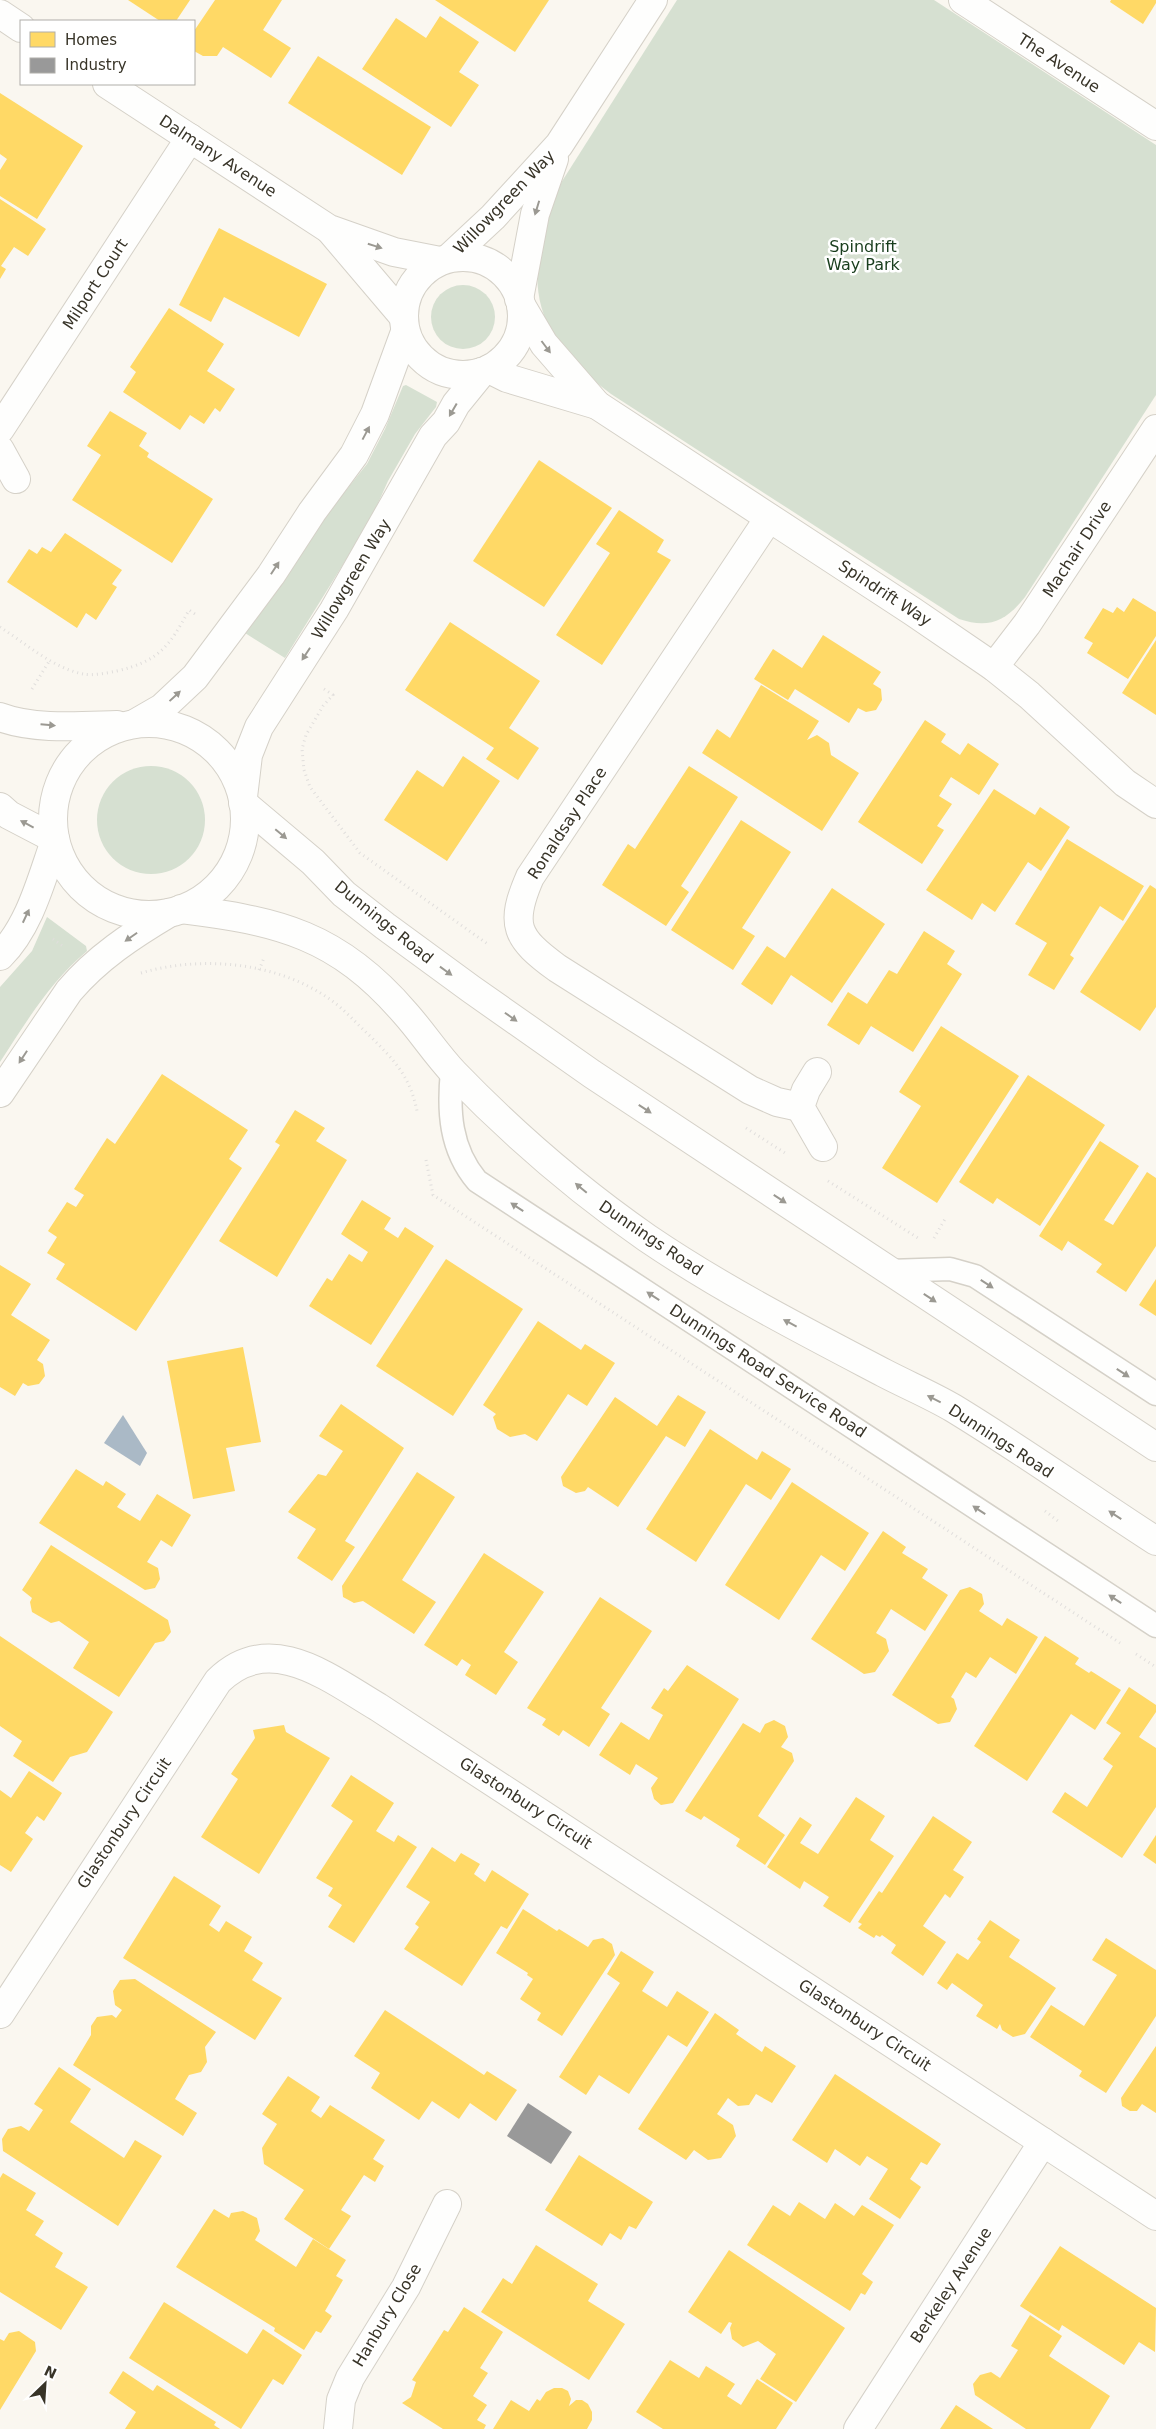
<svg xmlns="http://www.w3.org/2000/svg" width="1156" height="2429" font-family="'DejaVu Sans',sans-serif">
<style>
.green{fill:#d6e0d1}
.water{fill:#aab9c6}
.homes{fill:#ffd966}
.industry{fill:#999}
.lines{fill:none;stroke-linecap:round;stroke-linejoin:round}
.lane-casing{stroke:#d5d1c8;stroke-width:25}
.street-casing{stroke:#d5d1c8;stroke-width:30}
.secondary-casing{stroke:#d5d1c8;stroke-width:30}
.path{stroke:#e0dedc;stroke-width:3;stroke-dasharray:1 4;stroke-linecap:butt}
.lane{stroke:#fefefd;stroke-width:22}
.street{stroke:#fefefd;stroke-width:28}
.secondary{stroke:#fefefd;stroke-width:28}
.oneway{fill:#9b9992}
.labels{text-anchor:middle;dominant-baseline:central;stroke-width:5;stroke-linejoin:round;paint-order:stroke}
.street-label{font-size:16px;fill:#383428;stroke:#fff}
.park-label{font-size:16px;fill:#193e1d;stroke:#fff}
</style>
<rect width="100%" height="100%" fill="#faf7f0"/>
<g class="green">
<path d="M677,0H934L1156,145V395L1025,597C1006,621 989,629 959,619L611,394C528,333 522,278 559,186Z"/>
<circle cx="463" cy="317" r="32"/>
<path d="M406,385L437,402L436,407L415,434L388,481L370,521L285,658L245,633L303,544L367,464L385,429L403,386Z"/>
<circle cx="151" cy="820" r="54"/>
<path d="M47,917L86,946L87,951C49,983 27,1021 0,1062V987L32,951Z"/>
</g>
<path class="water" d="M123,1415L147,1453L140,1466L104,1443Z"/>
<g class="homes">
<path d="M128,0H190L176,21H160Z"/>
<path d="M215,0H282L263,30L291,48L271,78L223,47L217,56H203L194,51V31Z"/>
<path d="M435,0H549L515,52Z"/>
<path d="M1111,0H1156V3L1143,24L1110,2Z"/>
<path d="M440,16L479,42L459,72L479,85L451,127L362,69L396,18L426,38Z"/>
<path d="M318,56L431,127L402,175L288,103Z"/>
<path d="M0,93L83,146L37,219L0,196V170L7,159L0,154Z"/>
<path d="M0,199L46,229L28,256L14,247L1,266L6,269L0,279Z"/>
<path d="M219,228L327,284L299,337L224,297L211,322L179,305Z"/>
<path d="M169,308L224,344L207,371L235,389L220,412L215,408L204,424L190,415L180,430L123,392L136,372L130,367Z"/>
<path d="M110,411L147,433L139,446L149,453L147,457L213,499L172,563L72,500L101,455L87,446Z"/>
<path d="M539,460L612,508L544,607L473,561Z"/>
<path d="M619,510L664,540L657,552L671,560L602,665L556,635L610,553L596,544Z"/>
<path d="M65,533L122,570L112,584L117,587L96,620L86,613L77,628L7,582L29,549L37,554L42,547L51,552Z"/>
<path d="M1133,598L1156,612V636L1128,679L1087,653L1093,643L1084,638L1103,608L1113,613L1117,607L1124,612Z"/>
<path d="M450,622L540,681L509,728L539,748L518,780L486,759L494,748L405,690Z"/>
<path d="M823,635L881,672L873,684L881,689L882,700L876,710L866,712L858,708L849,723L795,689L788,700L754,679L773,649L802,668Z"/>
<path d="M1156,640V715L1122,693Z"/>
<path d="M761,685L819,721L807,740L817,735L829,743L831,755L859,773L822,831L702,753L717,729L730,738Z"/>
<path d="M925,720L946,734L941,742L960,755L968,743L999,764L979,795L951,777L939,796L952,804L937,826L944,830L922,864L858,822Z"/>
<path d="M463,756L500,781L447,861L384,820L417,770L443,787Z"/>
<path d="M689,766L738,797L681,886L689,892L666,926L602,885L628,844L635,849Z"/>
<path d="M994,789L1035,815L1040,807L1070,827L1041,871L1028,862L995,912L982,903L972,920L926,890Z"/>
<path d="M741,820L791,852L742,928L755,936L733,970L671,930Z"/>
<path d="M1067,839L1144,886L1123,921L1100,906L1070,955L1074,958L1054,990L1028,975L1047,943L1015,924Z"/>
<path d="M1150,885L1156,889V1007L1140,1031L1080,992Z"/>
<path d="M832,888L885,924L832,1003L791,975L772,1005L741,984L767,946L785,958Z"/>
<path d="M924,931L955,951L947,964L962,974L913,1052L871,1026L859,1045L827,1025L848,992L867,1004L889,970L897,974Z"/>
<path d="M941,1026L1019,1076L937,1203L882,1168L921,1106L899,1092Z"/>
<path d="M162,1074L248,1130L229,1159L242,1168L136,1331L56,1279L65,1264L47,1253L57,1237L48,1231L67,1202L76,1207L84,1195L74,1189L107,1138L115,1144Z"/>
<path d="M1028,1075L1105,1125L1040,1226L997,1198L993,1204L959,1182Z"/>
<path d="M295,1110L325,1128L316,1141L347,1160L277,1277L219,1241L280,1145L275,1142Z"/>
<path d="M1100,1141L1139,1166L1104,1220L1113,1225L1147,1172L1156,1178V1246L1126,1292L1096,1272L1102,1264L1068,1241L1062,1251L1039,1236Z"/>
<path d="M362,1200L391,1218L384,1229L398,1238L405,1227L434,1246L371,1345L309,1306L327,1278L332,1281L349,1254L362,1262L368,1252L341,1234Z"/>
<path d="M446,1259L523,1309L453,1416L376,1366Z"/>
<path d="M0,1265L31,1284L11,1315L50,1340L37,1360L43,1364L45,1376L39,1384L28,1386L23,1383L15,1396L0,1387Z"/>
<path d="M1156,1279V1316L1139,1305Z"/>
<path d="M538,1321L581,1350L585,1344L615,1363L587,1406L568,1394L537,1441L525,1434L510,1437L497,1429L493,1417L496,1414L483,1405Z"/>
<path d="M243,1347L261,1442L226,1448L235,1491L193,1499L167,1361Z"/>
<path d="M678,1395L706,1412L685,1447L666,1436L618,1507L588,1487L585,1491L576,1493L563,1486L561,1477L615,1397L657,1426Z"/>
<path d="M341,1404L404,1448L345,1541L355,1547L332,1581L297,1558L316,1529L288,1512L318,1474L326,1476L343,1451L319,1436Z"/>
<path d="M710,1429L757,1460L762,1451L791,1469L771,1500L746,1484L696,1562L646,1529Z"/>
<path d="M76,1469L103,1486L106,1481L126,1494L117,1507L140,1521L157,1494L191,1515L172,1547L161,1540L147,1562L158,1568L160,1579L155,1588L145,1590L39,1523Z"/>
<path d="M417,1472L455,1497L402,1580L436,1602L414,1634L363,1601L354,1603L343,1597L342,1586Z"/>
<path d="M792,1482L869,1533L845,1571L821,1555L779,1620L725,1585Z"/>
<path d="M883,1531L906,1547L902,1553L928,1569L922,1578L948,1595L925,1631L891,1609L876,1633L886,1639L889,1651L875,1672L864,1674L811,1639Z"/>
<path d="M51,1545L168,1620L171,1632L164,1641L155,1643L119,1697L73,1668L89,1642L59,1621L51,1623L32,1612L30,1602L32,1598L22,1590Z"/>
<path d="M484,1553L544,1592L504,1652L518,1662L496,1695L465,1675L471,1665L462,1659L457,1666L424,1645Z"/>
<path d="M970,1587L982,1594L984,1604L979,1611L1002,1626L1007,1618L1038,1637L1016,1674L990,1657L976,1678L966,1672L951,1697L954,1699L957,1709L950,1722L938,1724L892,1695L960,1590Z"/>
<path d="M600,1597L652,1631L601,1708L610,1714L589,1747L563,1730L559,1736L542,1725L546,1719L527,1708Z"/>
<path d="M0,1636L113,1712L87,1752L70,1757L53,1782L13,1756L22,1741L0,1726Z"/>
<path d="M1045,1636L1079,1658L1075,1664L1089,1673L1091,1671L1121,1690L1095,1730L1071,1714L1027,1781L974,1746Z"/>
<path d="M687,1665L739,1699L673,1803L661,1805L654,1799L651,1788L658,1778L636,1764L630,1775L599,1755L621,1722L649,1740L663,1715L651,1708L664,1688L668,1691Z"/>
<path d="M1129,1687L1156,1705V1712L1139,1737L1156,1748V1807L1122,1858L1052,1812L1065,1792L1087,1807L1113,1766L1103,1759L1121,1733L1106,1723Z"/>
<path d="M774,1720L785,1726L788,1737L781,1747L792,1753L794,1761L758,1816L785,1835L765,1865L736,1846L740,1839L704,1816L701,1820L685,1811L743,1723L760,1733L765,1724Z"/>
<path d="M284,1725L286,1732L330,1758L259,1874L201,1837L238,1779L231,1774L255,1738L253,1730Z"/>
<path d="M29,1771L62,1793L44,1821L37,1816L25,1833L33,1839L11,1872L0,1865V1790L11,1798Z"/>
<path d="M351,1775L394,1803L376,1831L394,1842L398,1835L417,1847L354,1943L328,1927L342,1905L328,1896L333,1888L316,1878L353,1821L331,1806Z"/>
<path d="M856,1797L885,1816L870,1840L894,1856L850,1923L823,1906L829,1897L804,1881L800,1889L767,1867L800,1817L812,1825L800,1843L818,1854Z"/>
<path d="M933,1816L972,1842L953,1870L964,1877L950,1898L945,1894L923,1926L946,1942L923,1976L891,1953L896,1945L882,1935L880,1937L876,1935L874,1938L858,1928L862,1924L858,1922L879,1891L882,1893Z"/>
<path d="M1156,1835V1864L1143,1855Z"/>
<path d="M432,1847L455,1862L461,1853L480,1864L474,1874L485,1882L492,1870L529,1894L507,1929L501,1926L462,1986L404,1949L419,1927L415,1924L430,1902L406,1887Z"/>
<path d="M174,1876L221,1906L209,1925L219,1932L226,1921L252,1937L244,1951L263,1963L252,1980L282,1998L255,2040L123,1958Z"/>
<path d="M523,1909L557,1931L559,1929L588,1947L593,1940L603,1938L612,1944L615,1955L562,2036L537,2020L541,2013L520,1999L533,1979L527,1975L528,1973L496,1953Z"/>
<path d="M990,1920L1020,1940L1009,1957L1056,1988L1025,2034L1013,2037L1002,2030L1000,2024L997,2029L976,2016L983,2005L952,1983L947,1990L937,1983L957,1953L968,1960L981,1942L977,1939Z"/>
<path d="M1106,1938L1156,1970V2016L1106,2093L1079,2076L1082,2071L1030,2037L1051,2005L1084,2026L1117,1975L1092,1960Z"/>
<path d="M621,1951L654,1972L642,1991L667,2007L677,1991L709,2012L687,2047L668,2035L629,2094L599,2075L586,2095L559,2077L620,1983L607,1974Z"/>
<path d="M135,1979L216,2032L205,2047L207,2062L201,2072L189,2075L175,2099L197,2113L183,2136L73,2065L91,2035V2026L97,2017L112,2015L116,2018L122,2010L115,2005L113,1991L120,1980Z"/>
<path d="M385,2010L484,2075L487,2071L517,2090L496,2121L470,2103L459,2119L432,2101L419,2120L371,2088L380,2073L354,2056Z"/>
<path d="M715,2013L739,2030L736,2034L762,2052L765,2046L796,2066L772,2103L756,2094L749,2105L738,2106L728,2098L717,2114L733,2125L736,2136L721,2158L708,2160L694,2150L686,2160L638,2129Z"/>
<path d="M1156,2046V2113L1142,2104L1137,2111H1130L1122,2106L1121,2098Z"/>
<path d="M59,2067L91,2089L70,2122L124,2158L135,2140L162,2156L118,2226L3,2151L2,2139L8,2129L21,2126L29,2131L43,2110L34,2104Z"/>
<path d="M835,2074L941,2144L927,2165L921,2162L910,2179L921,2187L900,2219L869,2199L888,2169L867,2156L860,2166L835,2149L827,2163L792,2140Z"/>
<path d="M288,2076L320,2097L311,2111L321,2118L330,2105L385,2140L373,2159L384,2166L375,2182L364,2175L341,2210L351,2216L329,2249L284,2219L304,2190L264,2164L262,2148L277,2124L262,2114Z"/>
<path d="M579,2155L653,2202L636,2229L629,2226L621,2240L610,2233L602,2246L545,2210Z"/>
<path d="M3,2173L36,2193L26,2210L44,2221L35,2235L63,2253L55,2267L88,2287L61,2330L0,2292V2178Z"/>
<path d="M799,2202L825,2219L835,2203L854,2216L862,2205L894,2225L862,2274L873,2282L865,2295L861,2293L850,2311L747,2245L773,2205L790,2216Z"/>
<path d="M214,2209L229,2218L231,2213L243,2211L257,2218L260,2231L255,2240L296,2267L313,2239L346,2260L336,2276L343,2280L325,2311L332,2316L321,2333L316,2331L304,2350L274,2331L275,2328L176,2267Z"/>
<path d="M536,2245L598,2284L588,2301L625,2324L589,2380L481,2312L503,2278L512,2284Z"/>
<path d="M1060,2246L1156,2308L1155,2352L1139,2342L1124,2365L1062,2325L1059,2331L1020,2306Z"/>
<path d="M729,2250L845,2328L796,2402L760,2379L776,2354L758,2341L743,2347L732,2339L730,2328L732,2323L729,2322L721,2334L688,2312Z"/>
<path d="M164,2302L247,2354L263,2329L302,2355L283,2385L273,2379L241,2429L129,2358Z"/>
<path d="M464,2307L503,2332L480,2368L488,2373L473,2396L487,2405L477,2420L486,2425L484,2429H443L402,2403L411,2397L416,2382L412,2380L444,2330L448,2332Z"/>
<path d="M1030,2315L1062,2336L1049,2356L1110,2396L1090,2429H1026L975,2395L973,2384L980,2375L991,2372L1000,2378L1018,2350L1011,2346Z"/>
<path d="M19,2331L35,2342L36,2351L0,2410V2339L4,2341L9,2333Z"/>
<path d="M670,2360L699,2378L706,2366L735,2384L727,2396L741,2405L757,2379L793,2403L776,2429H663L636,2412Z"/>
<path d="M123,2371L153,2391L157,2385L216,2422L214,2425L220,2429H125L136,2412L109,2393Z"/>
<path d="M554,2388H562L568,2391L571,2399L569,2406L576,2400H582L588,2404L592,2412V2420L587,2429H493L511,2400L529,2411L537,2399L540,2401L546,2392Z"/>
<path d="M956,2405L993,2429H940Z"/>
</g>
<path class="industry" d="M528,2103L572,2132L551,2164L507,2136Z"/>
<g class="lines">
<defs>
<g id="lane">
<path d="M452,1071C448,1111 450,1149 477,1181L1156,1626"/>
<path d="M889,1271L950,1269L975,1276L1156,1394"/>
</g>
<g id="street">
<path d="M963,0L1156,126"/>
<path d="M0,14L21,28"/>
<path d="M107,84L329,229L394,252L440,261"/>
<path d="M330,230L403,316"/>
<circle cx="463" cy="316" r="59"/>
<path d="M449,258L493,217L559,145L653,0"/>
<path d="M519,299L535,214L554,159"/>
<path d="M521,305L544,344L597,405L912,611L994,667L1029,695L1125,783L1156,804"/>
<path d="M489,369L507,378L597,405"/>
<path d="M0,429L190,138"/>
<path d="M0,450L16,479"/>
<path d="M769,518L530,877C509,925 516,938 557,968L750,1090L777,1102L800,1107"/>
<path d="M994,667L1027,624L1156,429"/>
<path d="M136,723L162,708L195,677L271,575L312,512L354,455L375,414L405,332"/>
<path d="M243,797L248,755L259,727L334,610L433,436L446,422L456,404L482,372"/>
<path d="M817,1072L806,1090L800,1107L823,1147"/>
<path d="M0,2014L218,1681C270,1630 329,1678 378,1707L1156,2216"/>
<path d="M338,2429L341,2400L350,2378L406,2287L447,2204"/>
<path d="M858,2429L1043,2142"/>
</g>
<g id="secondary">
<path d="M0,717C34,730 81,726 117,725"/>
<circle cx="149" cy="819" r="96"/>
<path d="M243,803L313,862L344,894L385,926L471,989L592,1074L1156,1447"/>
<path d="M0,807L9,815L55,839"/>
<path d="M181,909C279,921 338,935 405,1013C422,1032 436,1054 454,1073C512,1133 578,1190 647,1238C722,1289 804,1331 884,1373C907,1385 931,1395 953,1408C1022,1450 1088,1497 1156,1541"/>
<path d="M0,956C30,926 41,880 55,841"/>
<path d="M0,1093L69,991C97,958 132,935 169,913"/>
</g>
</defs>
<use href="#lane" class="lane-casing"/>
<use href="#street" class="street-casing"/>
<use href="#secondary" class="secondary-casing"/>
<g class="path">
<path d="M0,627C25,643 53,668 83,674C92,676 107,673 117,671C159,661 169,647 189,610L198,616"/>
<path d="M32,689L50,660"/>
<path d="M324,689L333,695L323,706L306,735L302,749L304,770L310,787L360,853L489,945"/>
<path d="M53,939L64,947"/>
<path d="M259,970L264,958"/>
<path d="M141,973C202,955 278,962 331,1000C345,1010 357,1024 370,1036C394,1060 410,1076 417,1111"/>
<path d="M746,1128L785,1153"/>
<path d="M426,1160L433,1195L1120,1643"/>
<path d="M828,1181L918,1238"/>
<path d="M934,1238L945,1219"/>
<path d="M1045,1511L1058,1521"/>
<path d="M1136,1654L1156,1667"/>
</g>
<use href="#lane" class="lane"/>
<use href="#street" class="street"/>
<use href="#secondary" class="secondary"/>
</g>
<defs><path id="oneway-solid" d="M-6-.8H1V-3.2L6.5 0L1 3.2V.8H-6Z" transform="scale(1.25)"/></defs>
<g class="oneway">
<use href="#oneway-solid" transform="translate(537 208) rotate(107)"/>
<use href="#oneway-solid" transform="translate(375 246) rotate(17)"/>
<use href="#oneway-solid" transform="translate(546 347) rotate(53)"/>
<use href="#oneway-solid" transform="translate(453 410) rotate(120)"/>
<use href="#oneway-solid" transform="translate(366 433) rotate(-62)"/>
<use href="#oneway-solid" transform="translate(275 568) rotate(-57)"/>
<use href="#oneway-solid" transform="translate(306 654) rotate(123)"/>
<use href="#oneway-solid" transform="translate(175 696) rotate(-43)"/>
<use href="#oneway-solid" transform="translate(48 725) rotate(5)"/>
<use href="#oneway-solid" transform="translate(27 824) rotate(-152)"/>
<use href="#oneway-solid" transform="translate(281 834) rotate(40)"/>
<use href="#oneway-solid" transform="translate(26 916) rotate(-65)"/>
<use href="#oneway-solid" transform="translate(131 937) rotate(145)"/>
<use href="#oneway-solid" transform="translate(446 971) rotate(36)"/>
<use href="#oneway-solid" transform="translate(511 1017) rotate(35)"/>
<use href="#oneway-solid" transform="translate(23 1057) rotate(123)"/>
<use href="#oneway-solid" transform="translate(645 1109) rotate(33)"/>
<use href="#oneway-solid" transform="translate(581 1188) rotate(-140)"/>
<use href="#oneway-solid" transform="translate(780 1199) rotate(33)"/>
<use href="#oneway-solid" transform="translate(517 1207) rotate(-147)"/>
<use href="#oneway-solid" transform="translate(987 1284) rotate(33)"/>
<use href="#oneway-solid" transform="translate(653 1296) rotate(-147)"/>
<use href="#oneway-solid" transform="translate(930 1298) rotate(33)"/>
<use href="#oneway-solid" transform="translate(790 1323) rotate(-152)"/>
<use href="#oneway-solid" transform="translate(1123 1373) rotate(33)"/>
<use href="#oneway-solid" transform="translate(934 1399) rotate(-153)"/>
<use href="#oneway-solid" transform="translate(979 1510) rotate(-147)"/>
<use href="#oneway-solid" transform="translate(1115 1515) rotate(-147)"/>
<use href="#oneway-solid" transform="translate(1115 1599) rotate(-147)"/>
</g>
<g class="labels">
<g class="street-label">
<text transform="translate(1059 63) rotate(33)">The Avenue</text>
<text transform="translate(218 156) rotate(33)">Dalmany Avenue</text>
<text transform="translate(504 202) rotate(-46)">Willowgreen Way</text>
<text transform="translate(95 284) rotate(-57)">Milport Court</text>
<text transform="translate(1077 549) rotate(-57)">Machair Drive</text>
<text transform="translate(351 579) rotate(-59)">Willowgreen Way</text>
<text transform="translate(885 593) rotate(33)">Spindrift Way</text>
<text transform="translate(567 823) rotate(-57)">Ronaldsay Place</text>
<text transform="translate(384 922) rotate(39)">Dunnings Road</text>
<text transform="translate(651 1238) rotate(34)">Dunnings Road</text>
<text transform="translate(768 1371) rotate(33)">Dunnings Road Service Road</text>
<text transform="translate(1001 1441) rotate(33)">Dunnings Road</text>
<text transform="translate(526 1803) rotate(33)">Glastonbury Circuit</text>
<text transform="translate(124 1823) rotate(-56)">Glastonbury Circuit</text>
<text transform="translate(865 2025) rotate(33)">Glastonbury Circuit</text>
<text transform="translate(951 2285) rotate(-57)">Berkeley Avenue</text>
<text transform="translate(387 2315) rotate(-59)">Hanbury Close</text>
</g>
<g class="park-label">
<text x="863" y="246">Spindrift<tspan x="863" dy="18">Way Park</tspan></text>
</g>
</g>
<rect x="20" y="20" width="175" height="65" fill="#ffffff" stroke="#afaea9"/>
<rect x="30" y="32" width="25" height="15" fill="#ffd966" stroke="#afaea9"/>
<text x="65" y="45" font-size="15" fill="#383428">Homes</text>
<rect x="30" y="58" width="25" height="15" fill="#999999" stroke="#afaea9"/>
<text x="65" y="70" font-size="15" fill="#383428">Industry</text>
<g transform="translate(45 2384) rotate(25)" stroke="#ffffff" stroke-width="4" paint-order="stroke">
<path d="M0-4L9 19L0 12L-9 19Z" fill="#383428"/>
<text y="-8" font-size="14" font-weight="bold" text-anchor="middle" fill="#383428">N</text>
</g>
</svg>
